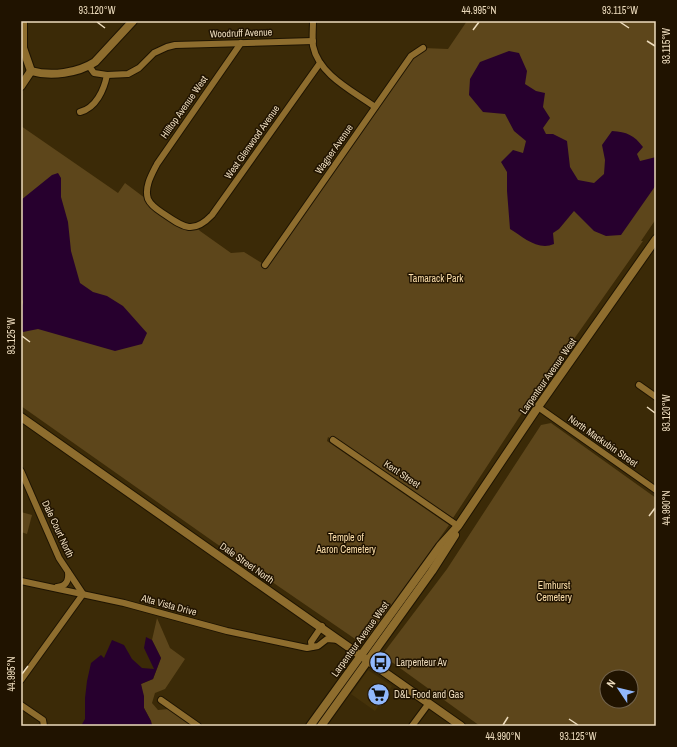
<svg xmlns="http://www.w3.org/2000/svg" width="677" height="747" font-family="'Archivo Narrow',sans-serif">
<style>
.built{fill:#45320a}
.green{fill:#5d461b;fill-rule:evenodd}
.water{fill:#27002e}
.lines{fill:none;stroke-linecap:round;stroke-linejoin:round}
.street-casing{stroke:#1e1402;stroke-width:8}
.secondary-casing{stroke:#1e1402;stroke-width:10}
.street{stroke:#8e6d2e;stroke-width:6}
.secondary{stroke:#8e6d2e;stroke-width:8}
.ticks{fill:none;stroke:#eddcbd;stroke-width:1.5}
.labels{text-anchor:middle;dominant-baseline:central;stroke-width:3;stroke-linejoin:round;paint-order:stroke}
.street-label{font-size:10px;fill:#eddcbd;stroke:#201300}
.park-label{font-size:10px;fill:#fadda9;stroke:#201300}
.poi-label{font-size:10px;fill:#eddcbd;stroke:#201300;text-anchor:start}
.neatline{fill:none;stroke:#eddcbd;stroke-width:1.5}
.ticks-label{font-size:10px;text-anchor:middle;fill:#eddcbd}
</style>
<rect width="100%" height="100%" fill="#3b2a07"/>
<path class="built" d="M368,670L392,686L375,711L351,694Z"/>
<g class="green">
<path d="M467,21H656V219L641,241H643L524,410L453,518L328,437L327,441L449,525L370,636L361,643L214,542L21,406V126L118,193L125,183L182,226L196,227L200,231L231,253L244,252L265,265L411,56L423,48L448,49Z"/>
<path d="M551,423L656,498V726H480L382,655L447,569L541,425ZM607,677H631V701H607Z"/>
<path d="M21,512L32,515L27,534L21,532Z"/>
<path d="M157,618L170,648L185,659L165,689L155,693L152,703L158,710L169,709L193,726H152L151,721L144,708L141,684L153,679L161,658L152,640Z"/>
</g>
<g class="water">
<path d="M509,51L519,53L527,71L525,84L536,91L545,93L543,107L550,118L543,128L546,134H553L567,141L570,167L578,180L594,183L604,174L605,160L602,145L612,131C627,132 634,135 643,147L637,154L640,161L656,157V185L621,235L606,236L594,231L574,211L559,229L553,233L554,244C538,251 523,237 510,229L507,191V172L501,162L513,150L523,153L526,141L514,131L505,114L483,112L469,95L470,79L480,62Z"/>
<path d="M58,173L61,178V197L68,222L71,251L80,283L93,292L107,296L123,306L147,333L142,344L115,351L38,329L23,332C19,325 20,310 23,302L21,297V200L52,175Z"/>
<path d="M146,637L152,640L161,658L153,679L141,684L144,696V708L151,721L152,726H81L85,719V698L87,681L91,663L101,655L104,658L112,640L124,645L132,659L142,668L154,669L144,648Z"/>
</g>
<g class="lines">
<defs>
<g id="street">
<path d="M313,21C313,29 312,38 313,46C319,75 353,91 375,107"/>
<path d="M241,43L157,164C152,174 144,187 148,199C151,206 158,210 164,214C183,227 193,235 212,215L320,63"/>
<path d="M89,66L94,73L107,75L128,74L139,68L154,53L167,47L175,45L313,41"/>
<path d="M80,112C96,108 104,90 107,75"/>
<path d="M265,265L411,56L423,48"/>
<path d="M639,385L656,397"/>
<path d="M538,407L656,490"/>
<path d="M333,440L458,526"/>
<path d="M21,471L59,558L83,594L21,680"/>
<path d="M21,581L124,603L227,631L307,648L318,646L327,639L339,640"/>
<path d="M57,587C66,586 69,581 68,572"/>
<path d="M312,647L311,642L322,626"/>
<path d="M161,700L198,726"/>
<path d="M21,705L43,720L44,726"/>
<path d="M412,726L429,703"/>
</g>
<g id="secondary">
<path d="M23,21V48L31,71"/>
<path d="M31,71C51,77 78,73 95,62L133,21"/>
<path d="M21,86L31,71"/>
<path d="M21,417C167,521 315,622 461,726"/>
<path d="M310,726L440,546L458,526L538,407L656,239"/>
<path d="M321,726L432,571L455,535"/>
</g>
</defs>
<use href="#street" class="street-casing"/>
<use href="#secondary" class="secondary-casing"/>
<use href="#street" class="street"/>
<use href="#secondary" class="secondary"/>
</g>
<path class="ticks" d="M97,22L105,28M620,22L629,28M473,30L479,22M647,41L655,46M22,336L30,342M647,407L655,413M649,516L655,508M22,674L28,666M569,719L578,725M503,725L508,717"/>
<defs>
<symbol id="bus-disc" viewBox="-11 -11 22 22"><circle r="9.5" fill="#91b8fd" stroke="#201300"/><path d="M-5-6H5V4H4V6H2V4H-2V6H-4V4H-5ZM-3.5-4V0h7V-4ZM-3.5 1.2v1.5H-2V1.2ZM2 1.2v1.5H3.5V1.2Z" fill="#111"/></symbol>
<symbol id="supermarket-disc" viewBox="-11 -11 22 22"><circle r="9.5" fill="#91b8fd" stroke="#201300"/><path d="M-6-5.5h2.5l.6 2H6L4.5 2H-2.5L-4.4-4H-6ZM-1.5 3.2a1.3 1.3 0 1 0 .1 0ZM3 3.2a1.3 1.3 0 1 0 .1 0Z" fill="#111"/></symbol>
</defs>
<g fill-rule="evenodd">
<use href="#bus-disc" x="368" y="650" width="25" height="25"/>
<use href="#supermarket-disc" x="366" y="682" width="25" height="25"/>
</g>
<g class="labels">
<g class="street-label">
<text transform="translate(241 33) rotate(-2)">Woodruff Avenue</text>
<text transform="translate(184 107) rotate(-55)">Hilltop Avenue West</text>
<text transform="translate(252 142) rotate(-55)">West Glenwood Avenue</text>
<text transform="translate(334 149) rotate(-55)">Wagner Avenue</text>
<text transform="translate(548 376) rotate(-55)">Larpenteur Avenue West</text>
<text transform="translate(603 441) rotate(35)">North Mackubin Street</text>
<text transform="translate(402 474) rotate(34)">Kent Street</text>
<text transform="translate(58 529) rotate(65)">Dale Court North</text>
<text transform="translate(247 563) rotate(35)">Dale Street North</text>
<text transform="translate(169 605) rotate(15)">Alta Vista Drive</text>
<text transform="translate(360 639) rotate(-54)">Larpenteur Avenue West</text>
</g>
<g class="park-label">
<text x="436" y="278">Tamarack Park</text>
<text x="346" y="537">Temple of<tspan x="346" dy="12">Aaron Cemetery</tspan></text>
<text x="554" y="585">Elmhurst<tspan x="554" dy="12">Cemetery</tspan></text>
</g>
<g class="poi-label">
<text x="396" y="662">Larpenteur Av</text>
<text x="394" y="694">D&amp;L Food and Gas</text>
</g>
</g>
<rect width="677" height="747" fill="none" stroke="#201300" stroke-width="44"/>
<g transform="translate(619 689) rotate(305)"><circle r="19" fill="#201300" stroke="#72634c"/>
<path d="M0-3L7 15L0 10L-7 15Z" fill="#91b8fd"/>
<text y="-6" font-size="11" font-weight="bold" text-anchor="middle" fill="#eddcbd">N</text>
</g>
<rect x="22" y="22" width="633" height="703" class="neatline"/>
<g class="ticks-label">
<text x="97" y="14">93.120°W</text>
<text x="479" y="14">44.995°N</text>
<text x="620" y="14">93.115°W</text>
<text transform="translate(666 46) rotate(-90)" y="4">93.115°W</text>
<text transform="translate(11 336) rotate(-90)" y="4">93.125°W</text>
<text transform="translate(666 413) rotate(-90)" y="4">93.120°W</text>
<text transform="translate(666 508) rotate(-90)" y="4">44.990°N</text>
<text transform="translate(11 674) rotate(-90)" y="4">44.995°N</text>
<text x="503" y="740">44.990°N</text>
<text x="578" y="740">93.125°W</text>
</g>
</svg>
